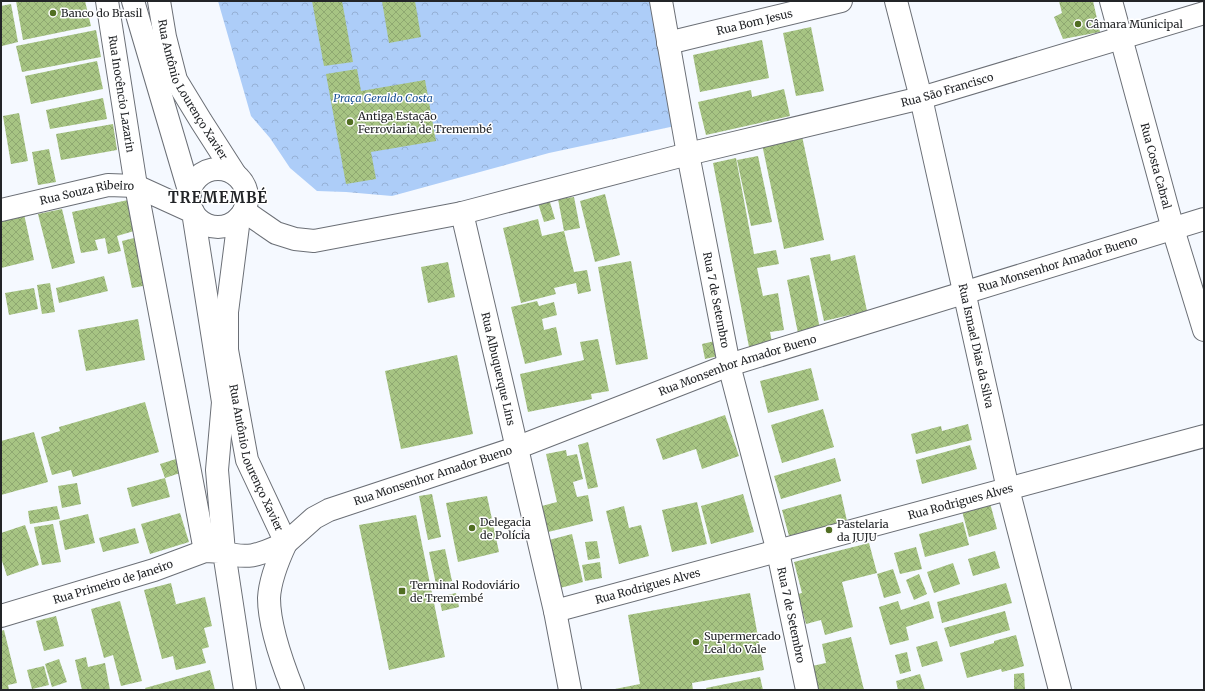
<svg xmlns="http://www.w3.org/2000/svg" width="1205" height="691" font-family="Merriweather,serif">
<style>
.park{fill:url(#park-crowns)}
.building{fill:url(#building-cross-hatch)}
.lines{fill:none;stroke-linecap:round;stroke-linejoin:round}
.minor-casing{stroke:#6b6f76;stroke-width:24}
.major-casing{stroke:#6b6f76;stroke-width:24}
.minor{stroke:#fff;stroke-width:22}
.major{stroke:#fff;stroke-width:22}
.poi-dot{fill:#516e22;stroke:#fff;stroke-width:1.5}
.labels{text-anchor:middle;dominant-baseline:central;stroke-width:3;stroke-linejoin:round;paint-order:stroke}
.poi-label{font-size:11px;fill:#232528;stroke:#fff;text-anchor:start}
.street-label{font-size:11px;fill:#232528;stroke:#fff}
.park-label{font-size:11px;font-style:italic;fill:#1b5294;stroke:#fff}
.district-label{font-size:15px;font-weight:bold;letter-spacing:1px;fill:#232528;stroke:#fff}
</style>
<defs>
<pattern id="park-crowns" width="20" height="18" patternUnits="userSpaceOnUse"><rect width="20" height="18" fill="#adcdf8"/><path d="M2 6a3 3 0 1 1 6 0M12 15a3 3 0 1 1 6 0" fill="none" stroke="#95b0d5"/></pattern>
<pattern id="building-cross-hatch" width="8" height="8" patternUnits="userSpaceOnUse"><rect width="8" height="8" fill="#a7c483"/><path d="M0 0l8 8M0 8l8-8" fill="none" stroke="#8fa871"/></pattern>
</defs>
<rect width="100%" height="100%" fill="#f5f9ff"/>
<path class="park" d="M218,1H653L675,126L549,153L392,196L346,192L317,191L290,168L270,138L251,116Z"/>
<g class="building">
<path d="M16,1H85L91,26L23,40Z"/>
<path d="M312,1H342L353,62L324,66Z"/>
<path d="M382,1H415L421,37L389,43Z"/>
<path d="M1059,1H1093L1100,32L1063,39L1054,17L1062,13Z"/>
<path d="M11,4L18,42L2,46L1,6Z"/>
<path d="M811,27L824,91L796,96L783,33Z"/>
<path d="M96,30L101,57L22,72L16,46Z"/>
<path d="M762,40L769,78L700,92L693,55Z"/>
<path d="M97,61L103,89L31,104L25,76Z"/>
<path d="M357,69L361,91L425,80L436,141L371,152L376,179L346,184L326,74Z"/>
<path d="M784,89L790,116L706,135L698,102L751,90L752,97Z"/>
<path d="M103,98L107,119L50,129L46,110Z"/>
<path d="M19,113L28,161L11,164L3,116Z"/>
<path d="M113,124L117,150L61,160L56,134Z"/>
<path d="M802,136L824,240L784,249L762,144Z"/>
<path d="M49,149L56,182L38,185L32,152Z"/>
<path d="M758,156L772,222L751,226L737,160Z"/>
<path d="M736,158L754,254L776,250L779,264L757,268L764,301L763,296L778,293L784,330L770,332L773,348L750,352L713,163Z"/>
<path d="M605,194L620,255L595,262L580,201Z"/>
<path d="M574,197L580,228L564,231L558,199Z"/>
<path d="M549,199L555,219L544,222L538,203Z"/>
<path d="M128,200L134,231L117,236L121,251L108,254L105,238L95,240L98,250L81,253L72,212Z"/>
<path d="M62,209L75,263L52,269L38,214Z"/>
<path d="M24,214L34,260L1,268V219Z"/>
<path d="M538,219L542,236L564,231L574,272L587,270L591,291L578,294L576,283L554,288L556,294L521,303L503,228Z"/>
<path d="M138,237L148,285L132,288L122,241Z"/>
<path d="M830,254L831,261L855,255L867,311L824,321L810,258Z"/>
<path d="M631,261L648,359L616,365L598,267Z"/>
<path d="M448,262L455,297L428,303L421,267Z"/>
<path d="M809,275L820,329L798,333L787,280Z"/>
<path d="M104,276L108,291L59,303L56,288Z"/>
<path d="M50,283L55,312L42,314L37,285Z"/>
<path d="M34,288L38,309L9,315L5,293Z"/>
<path d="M537,301L539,306L554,302L557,315L542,319L544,330L556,327L562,355L525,364L511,307Z"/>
<path d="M138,319L145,360L86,371L78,330Z"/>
<path d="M598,339L609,391L591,394L592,399L528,412L520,374L584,360L580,342Z"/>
<path d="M715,341L718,356L705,359L702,344Z"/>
<path d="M457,355L473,434L401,449L385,371Z"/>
<path d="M811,368L819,400L768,413L760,381Z"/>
<path d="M145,402L159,452L73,477L71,470L52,475L41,437L60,431L59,427Z"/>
<path d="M823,409L834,447L782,463L771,425Z"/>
<path d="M725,415L739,456L702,469L696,449L663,460L656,439Z"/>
<path d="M968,424L972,440L916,454L911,434L941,426L942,431Z"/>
<path d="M34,432L48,482L1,495V441Z"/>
<path d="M588,442L598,487L588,489L578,445Z"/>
<path d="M970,445L977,469L922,484L916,460Z"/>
<path d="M566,450L567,456L577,454L583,479L573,482L577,497L588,495L593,521L544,533L538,507L557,502L546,454Z"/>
<path d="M835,458L841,481L781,499L774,476Z"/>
<path d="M176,459L180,473L165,478L170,497L132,507L127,488L165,478L160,464Z"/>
<path d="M77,483L81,504L62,508L58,486Z"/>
<path d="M432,494L441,537L428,540L419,496Z"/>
<path d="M743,494L754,532L711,544L701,506Z"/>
<path d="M841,494L847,521L789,536L782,510Z"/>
<path d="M487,496L499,552L458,562L446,503Z"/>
<path d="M697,502L707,544L672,552L662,510Z"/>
<path d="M990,503L997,529L969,537L962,511Z"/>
<path d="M57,506L60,519L30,524L28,511Z"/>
<path d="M624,506L629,528L641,525L649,556L619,564L606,511Z"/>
<path d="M180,513L189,542L150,554L141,524Z"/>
<path d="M88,514L95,543L65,550L59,521Z"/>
<path d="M416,515L445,657L389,670L359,525Z"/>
<path d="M963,522L969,545L925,557L919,534Z"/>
<path d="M53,524L61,562L42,565L34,527Z"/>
<path d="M25,525L39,565L7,576L1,558V533Z"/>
<path d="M135,528L139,543L103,552L99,538Z"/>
<path d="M572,534L583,582L560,588L549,540Z"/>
<path d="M597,541L600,558L588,560L585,542Z"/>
<path d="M869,543L877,573L842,582L853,627L825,635L821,620L806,624L798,594L802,593L794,562Z"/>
<path d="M916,547L922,569L900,574L894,553Z"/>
<path d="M445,549L452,581L436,584L429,552Z"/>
<path d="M995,551L1000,568L973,576L968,559Z"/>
<path d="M600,562L602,578L585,581L582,565Z"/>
<path d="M953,563L960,584L934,593L927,572Z"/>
<path d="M893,569L901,593L884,598L877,574Z"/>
<path d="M919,574L927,594L914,600L906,580Z"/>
<path d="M171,583L176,604L169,606L205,597L212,626L204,628L209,647L202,649L206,663L176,670L173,656L162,659L144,590Z"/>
<path d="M1006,583L1012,603L942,623L937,602Z"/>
<path d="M456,593L459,607L442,611L439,597Z"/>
<path d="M750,593L764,670L692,683L693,690H610L640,684L628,615Z"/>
<path d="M120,601L142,681L121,686L113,655L104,658L91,609Z"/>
<path d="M898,601L901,610L929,601L934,618L906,627L909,640L890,645L879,607Z"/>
<path d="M1005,611L1010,630L950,647L944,628Z"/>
<path d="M56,616L64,646L44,651L36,621Z"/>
<path d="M4,630L17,683L8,685L9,690H1V631Z"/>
<path d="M1016,635L1024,666L1002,672L1001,669L967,678L960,653L994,643V641Z"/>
<path d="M851,637L864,690H818L812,666L826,663L822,644Z"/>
<path d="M937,641L943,661L922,667L916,647Z"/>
<path d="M907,652L911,671L900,674L895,655Z"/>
<path d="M86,657L88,667L105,663L110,690H82L75,660Z"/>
<path d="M59,659L67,682L52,687L45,664Z"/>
<path d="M44,666L49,685L32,689L27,670Z"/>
<path d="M210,670L215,690H146L145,688Z"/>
<path d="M1024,673L1025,690H1014V674Z"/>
<path d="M920,674L925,690H898L896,681Z"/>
<path d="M760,677L763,690H707L706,688Z"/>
</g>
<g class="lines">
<defs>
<g id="minor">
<path id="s1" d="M107,1L136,186L205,551"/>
<path id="s2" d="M661,1L688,154L729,365L778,552L807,690"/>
<path id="s3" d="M896,1L921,98L1008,489L1060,690"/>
<path id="s4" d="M1111,1L1173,229L1204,330"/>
<path id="s5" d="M668,43L841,1"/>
<path id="s6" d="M244,211L276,233L295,239L314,241L462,213L688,154L921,98L1204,13"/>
<path id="s7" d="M462,213L555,611L570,690"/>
<path id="s8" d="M286,543L314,518L329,510L516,448L729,365L1204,219"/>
<path id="s9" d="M555,611L1204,436"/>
<path id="s10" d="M1,616L154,570L205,551L224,552L245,690"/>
</g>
<g id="major">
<path d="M133,1L190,194"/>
<path id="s11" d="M159,1L165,37L176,80L201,121L235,174"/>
<circle cx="218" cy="198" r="29"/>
<path id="s12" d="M1,210L108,185L136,186L193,212L223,402L217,470L224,552C250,561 262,553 286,543"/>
<path id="s13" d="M239,218L227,312V350L247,460L286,543C278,560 270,579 269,598C269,625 283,665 293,690"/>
</g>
</defs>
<use href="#minor" class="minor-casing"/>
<use href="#major" class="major-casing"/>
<use href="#minor" class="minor"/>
<use href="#major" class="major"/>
</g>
<g class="poi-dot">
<circle cx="53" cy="13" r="4"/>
<circle cx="1078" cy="24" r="4"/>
<circle cx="350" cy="122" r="4"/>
<circle cx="472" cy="528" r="4"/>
<circle cx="829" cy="530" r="4"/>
<rect x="398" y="587" width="8" height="8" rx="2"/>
<circle cx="696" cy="642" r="4"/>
</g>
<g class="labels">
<g class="poi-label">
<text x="61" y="13">Banco do Brasil</text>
<text x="1086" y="24">Câmara Municipal</text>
<text x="358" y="116">Antiga Estação<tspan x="358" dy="13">Ferroviaria de Tremembé</tspan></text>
<text x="480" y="522">Delegacia<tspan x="480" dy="13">de Polícia</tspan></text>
<text x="837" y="524">Pastelaria<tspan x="837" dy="13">da JUJU</tspan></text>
<text x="410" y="585">Terminal Rodoviário<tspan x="410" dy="13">de Tremembé</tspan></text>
<text x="704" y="636">Supermercado<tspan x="704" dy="13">Leal do Vale</tspan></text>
</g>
<g class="street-label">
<text stroke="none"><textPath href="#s5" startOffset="89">Rua Bom Jesus</textPath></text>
<text stroke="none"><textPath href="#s11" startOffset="96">Rua Antônio Lourenço Xavier</textPath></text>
<text stroke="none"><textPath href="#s6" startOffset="729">Rua São Francisco</textPath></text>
<text stroke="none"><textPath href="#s1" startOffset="94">Rua Inocêncio Lazarin</textPath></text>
<text stroke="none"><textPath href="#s4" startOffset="171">Rua Costa Cabral</textPath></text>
<text stroke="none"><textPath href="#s12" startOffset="88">Rua Souza Ribeiro</textPath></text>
<text stroke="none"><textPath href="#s8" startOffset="824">Rua Monsenhor Amador Bueno</textPath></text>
<text stroke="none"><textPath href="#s2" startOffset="304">Rua 7 de Setembro</textPath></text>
<text stroke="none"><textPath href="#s3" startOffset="354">Rua Ismael Dias da Silva</textPath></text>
<text stroke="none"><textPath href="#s8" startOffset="488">Rua Monsenhor Amador Bueno</textPath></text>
<text stroke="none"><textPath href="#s7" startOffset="160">Rua Albuquerque Lins</textPath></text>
<text stroke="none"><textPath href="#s13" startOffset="245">Rua Antônio Lourenço Xavier</textPath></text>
<text stroke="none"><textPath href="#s8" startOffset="164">Rua Monsenhor Amador Bueno</textPath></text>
<text stroke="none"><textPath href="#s9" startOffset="420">Rua Rodrigues Alves</textPath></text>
<text stroke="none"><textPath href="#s10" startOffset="117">Rua Primeiro de Janeiro</textPath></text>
<text stroke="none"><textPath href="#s9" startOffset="96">Rua Rodrigues Alves</textPath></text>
<text stroke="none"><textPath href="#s2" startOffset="628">Rua 7 de Setembro</textPath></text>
</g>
<g class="park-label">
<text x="383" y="98">Praça Geraldo Costa</text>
</g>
<g class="district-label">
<text x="218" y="197">TREMEMBÉ</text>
</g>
</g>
<rect width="1205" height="691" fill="none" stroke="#232528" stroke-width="4"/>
</svg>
